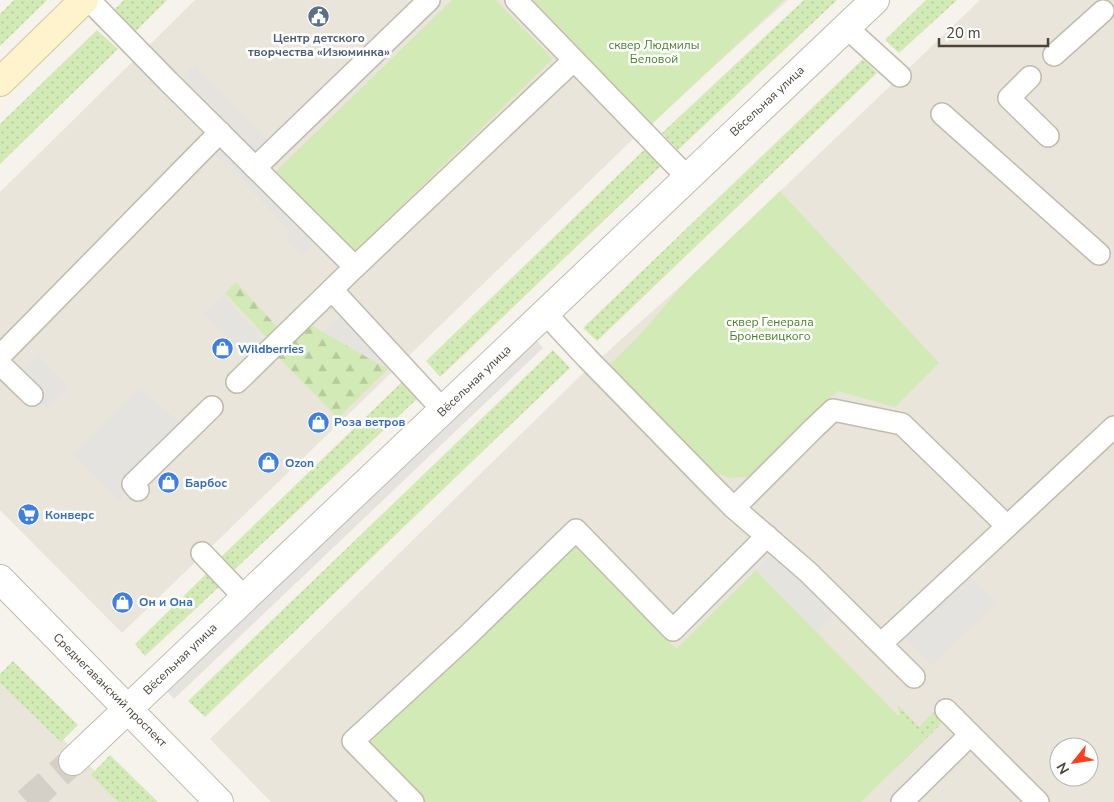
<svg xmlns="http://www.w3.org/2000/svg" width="1114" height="802" font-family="'Nunito Sans',sans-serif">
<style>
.residential{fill:#eae5da;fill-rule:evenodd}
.grass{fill:url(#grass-dots)}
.forest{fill:url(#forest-firs)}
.green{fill:#d2eab5}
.parking{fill:#e5e3e0}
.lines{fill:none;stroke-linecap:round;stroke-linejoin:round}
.street-tunnel{stroke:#d4d0c8;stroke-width:28;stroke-dasharray:28 14;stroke-linecap:butt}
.lane-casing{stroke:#c2bbae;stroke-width:24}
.street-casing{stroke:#c2bbae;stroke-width:30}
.secondary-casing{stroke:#d6c79b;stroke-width:30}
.lane{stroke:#fff;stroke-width:21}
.street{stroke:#fff;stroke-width:28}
.secondary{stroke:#fff3cd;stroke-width:28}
.labels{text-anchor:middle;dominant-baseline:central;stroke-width:5;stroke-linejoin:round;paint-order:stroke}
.service-label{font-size:12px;font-weight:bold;fill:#4e5e75;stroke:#fff}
.park-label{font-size:12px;fill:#4a7f2a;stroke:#fff}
.street-label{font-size:12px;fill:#4b4439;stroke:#fff}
.shop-label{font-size:12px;font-weight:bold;fill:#366cbe;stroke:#fff;text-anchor:start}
</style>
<defs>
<pattern id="grass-dots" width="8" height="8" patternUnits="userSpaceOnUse" patternTransform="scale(1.25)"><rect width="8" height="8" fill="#d2eab5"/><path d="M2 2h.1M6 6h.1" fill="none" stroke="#b6ca9c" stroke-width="1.8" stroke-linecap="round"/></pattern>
<pattern id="forest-firs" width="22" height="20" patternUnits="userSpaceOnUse" patternTransform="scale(1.25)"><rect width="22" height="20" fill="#d2eab5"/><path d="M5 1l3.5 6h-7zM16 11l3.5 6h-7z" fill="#b6ca9c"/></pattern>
</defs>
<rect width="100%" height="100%" fill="#f6f3ec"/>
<g class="residential">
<path d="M195,0H788L632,140L122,633L0,510V192Z"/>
<path d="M980,0H1114V802H271L210,739L578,378L684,283ZM1059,747H1089V777H1059Z"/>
<path d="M0,676L126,802H0Z"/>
</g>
<g class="grass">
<path d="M14,0H47L0,46V14Z"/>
<path d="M124,0H167L135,32L114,10Z"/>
<path d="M804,0H837L678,150L662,133Z"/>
<path d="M926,0H957L899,53L885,40Z"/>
<path d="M97,30L118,49L0,164V124Z"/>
<path d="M863,59L877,73L597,341L583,328Z"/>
<path d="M646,148L662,165L440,377L426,361Z"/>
<path d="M553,350L570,368L205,717L188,701Z"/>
<path d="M403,381L418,398L233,571L220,558Z"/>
<path d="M206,574L219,587L145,656L135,644Z"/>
<path d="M13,661L78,725L61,742L0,683V674Z"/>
<path d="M898,705L919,727L937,709L941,724L897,767L891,723L899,715Z"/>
<path d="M110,755L158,802H118L91,775Z"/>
</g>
<g class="forest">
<path d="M236,282L281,331L270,341L225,293Z"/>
<path d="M309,324L388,369L338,418L275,354Z"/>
</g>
<g class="green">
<path d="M452,0H496L553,59L354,252L276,171Z"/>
<path d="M533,0H784L652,124Z"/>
<path d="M780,191L939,363L895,407L838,391L811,414L803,428L760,470L749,477L730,478L703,468L607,367L638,337L684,283Z"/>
<path d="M574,545L676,649L756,570L923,741L861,802H419L366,747L375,737Z"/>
</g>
<g class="parking">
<path d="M195,65L267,140L255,151L183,75Z"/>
<path d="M221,138L319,238L302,256L287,241L289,230L212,151Z"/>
<path d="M223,295L271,348L249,360L204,314Z"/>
<path d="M348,308L401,364L393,372L324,332Z"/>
<path d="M527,330L543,348L174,699L157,681Z"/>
<path d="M38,355L68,387L46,408L16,379Z"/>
<path d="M140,388L188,430L118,500L73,454Z"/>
<path d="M775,550L836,611L817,632L756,570Z"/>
<path d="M969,577L980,585L997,603L931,665L905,637Z"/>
</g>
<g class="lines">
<path class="street-tunnel" d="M27,802L73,761"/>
<defs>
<g id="lane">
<path d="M89,0L166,79"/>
<path d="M516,0L687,177"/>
<path d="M846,27L900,76"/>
<path d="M1054,55L1103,11"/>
<path d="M1030,77L1009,98L1048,136"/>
<path d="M168,81L355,267L237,382"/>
<path d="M942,114L1099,254"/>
<path d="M255,168L429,0"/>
<path d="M355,267L574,60"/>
<path d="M332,290L443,410"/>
<path d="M545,313L587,358L707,481L734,508L808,572L914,677"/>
<path d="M0,356L220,132"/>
<path d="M0,364L32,395"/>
<path d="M138,490L133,484L212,407"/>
<path d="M734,508L814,428L833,410L902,424L1007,526"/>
<path d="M202,553L245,598"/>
<path d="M882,643L1114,427"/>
<path d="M946,710L1038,802"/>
<path d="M413,802L353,741L465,638L576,530L673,630L767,536"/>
<path d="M902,802L970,735"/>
</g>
<g id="street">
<path d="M0,579L219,802"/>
<path d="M73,761L875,0"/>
</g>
<path id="secondary" d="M0,82L84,0"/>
</defs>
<use href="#lane" class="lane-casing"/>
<use href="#street" class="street-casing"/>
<use href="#secondary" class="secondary-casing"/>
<use href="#lane" class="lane"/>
<use href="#street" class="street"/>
<use href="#secondary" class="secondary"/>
</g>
<defs>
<symbol id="civic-disc" viewBox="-11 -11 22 22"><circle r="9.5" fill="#5c6f8a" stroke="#fff"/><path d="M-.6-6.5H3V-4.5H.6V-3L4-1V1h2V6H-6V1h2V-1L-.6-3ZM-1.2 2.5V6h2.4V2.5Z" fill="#fff"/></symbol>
<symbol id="shop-disc" viewBox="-11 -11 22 22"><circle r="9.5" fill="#3f7fe0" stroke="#fff"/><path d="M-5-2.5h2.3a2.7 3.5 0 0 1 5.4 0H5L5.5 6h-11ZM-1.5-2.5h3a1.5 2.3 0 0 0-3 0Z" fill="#fff"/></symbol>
<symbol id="supermarket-disc" viewBox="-11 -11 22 22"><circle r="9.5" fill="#3f7fe0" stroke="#fff"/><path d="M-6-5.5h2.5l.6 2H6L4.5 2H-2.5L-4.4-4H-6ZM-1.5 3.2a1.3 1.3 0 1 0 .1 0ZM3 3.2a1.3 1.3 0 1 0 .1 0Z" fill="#fff"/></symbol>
</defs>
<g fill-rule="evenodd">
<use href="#civic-disc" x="306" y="4" width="25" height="25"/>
<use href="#shop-disc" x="210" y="336" width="25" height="25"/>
<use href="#shop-disc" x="306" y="410" width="25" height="25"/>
<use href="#shop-disc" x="256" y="450" width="25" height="25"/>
<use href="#shop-disc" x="156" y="470" width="25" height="25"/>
<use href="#supermarket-disc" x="16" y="502" width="25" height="25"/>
<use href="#shop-disc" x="110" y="590" width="25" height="25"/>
</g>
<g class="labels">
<g class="service-label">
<text x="319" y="38">Центр детского<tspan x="319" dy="14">творчества «Изюминка»</tspan></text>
</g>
<g class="park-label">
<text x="654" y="45">сквер Людмилы<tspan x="654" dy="14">Беловой</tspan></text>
<text x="770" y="322">сквер Генерала<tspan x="770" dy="14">Броневицкого</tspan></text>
</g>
<g class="street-label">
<text transform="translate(767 101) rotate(-43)">Вёсельная улица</text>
<text transform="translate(474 381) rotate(-44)">Вёсельная улица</text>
<text transform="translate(180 659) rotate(-44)">Вёсельная улица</text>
<text transform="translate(110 690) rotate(45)">Среднегаванский проспект</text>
</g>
<g class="shop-label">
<text x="238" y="349">Wildberries</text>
<text x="334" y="422">Роза ветров</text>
<text x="285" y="463">Ozon</text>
<text x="185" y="483">Барбос</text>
<text x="45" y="515">Конверс</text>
<text x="139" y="602">Он и Она</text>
</g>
</g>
<g transform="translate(1074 762) rotate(240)"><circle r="24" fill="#ffffff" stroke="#b7b4b0"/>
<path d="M0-4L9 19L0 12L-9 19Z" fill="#fc3f1d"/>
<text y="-8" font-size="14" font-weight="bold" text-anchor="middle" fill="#4b4439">N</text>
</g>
<path d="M939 38v8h109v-8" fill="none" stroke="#4b4439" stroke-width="2.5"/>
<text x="946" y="38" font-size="15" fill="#4b4439" stroke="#ffffff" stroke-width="4" paint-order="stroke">20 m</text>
</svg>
